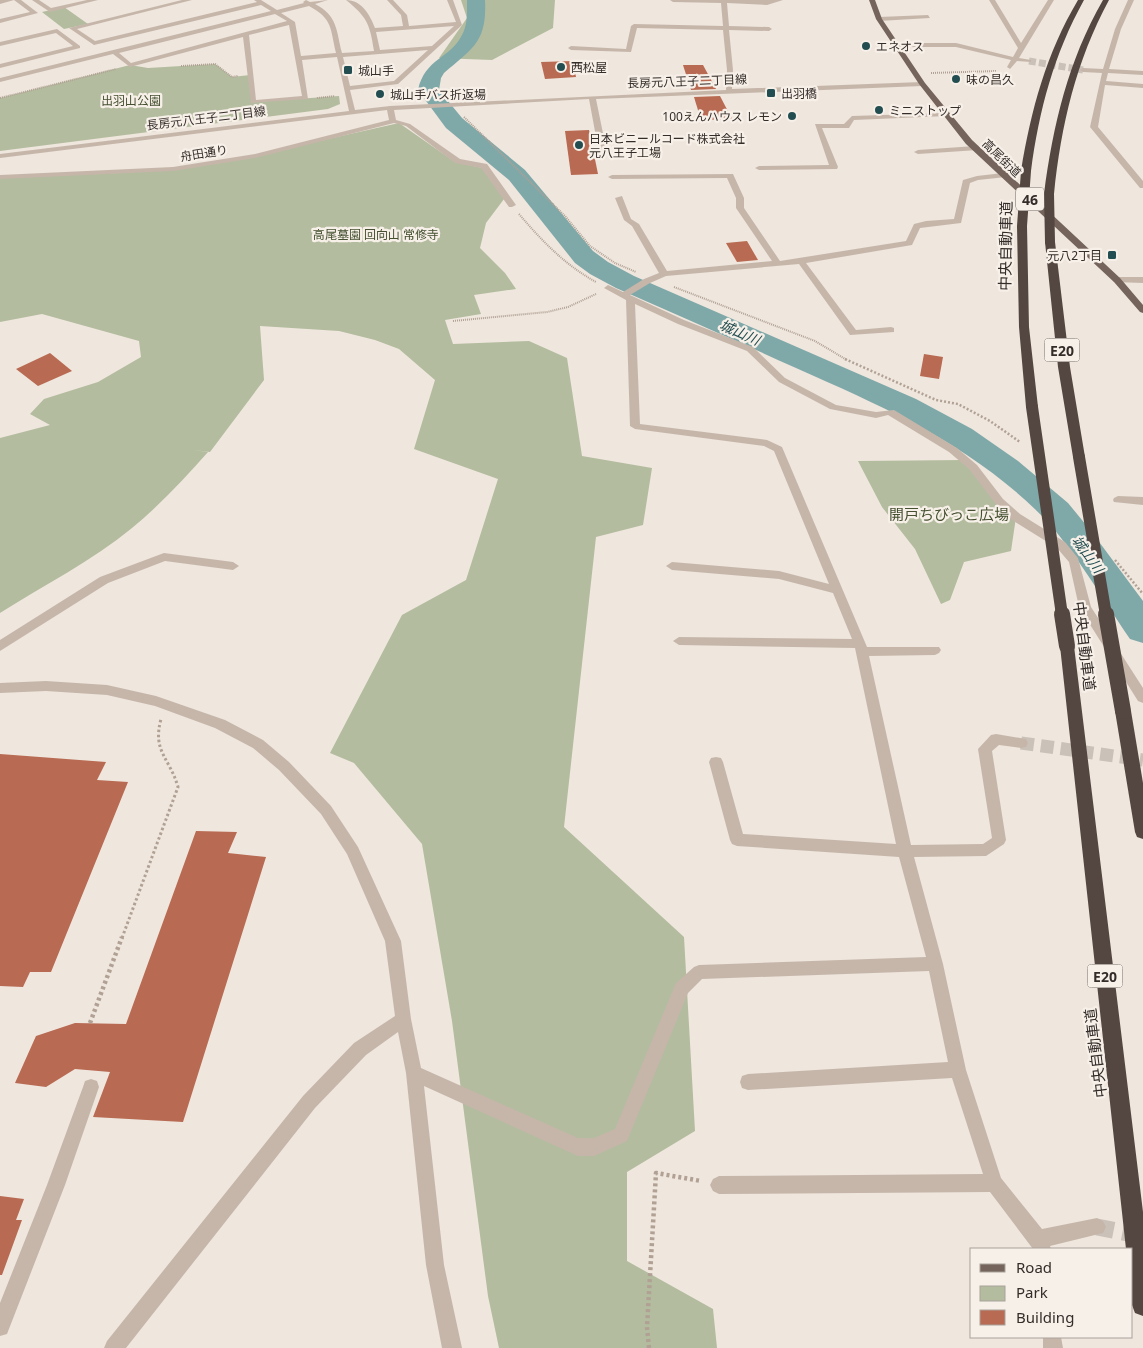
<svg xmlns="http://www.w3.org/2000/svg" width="1143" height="1348" font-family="'Noto Sans','Noto Sans JP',sans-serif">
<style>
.green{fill:#b3bc9e}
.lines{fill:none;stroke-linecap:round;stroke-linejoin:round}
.river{fill:#7fa8a9;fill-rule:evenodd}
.building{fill:#b86a52}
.minor-tunnel-far2{stroke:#cac1b9;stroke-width:7;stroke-dasharray:7 3;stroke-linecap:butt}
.minor-tunnel-far1{stroke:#cac1b9;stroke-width:13;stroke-dasharray:13 7;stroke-linecap:butt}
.minor-tunnel{stroke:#cac1b9;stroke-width:17;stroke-dasharray:17 9;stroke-linecap:butt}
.path-far3{stroke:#b1a194;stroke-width:2;stroke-dasharray:1 1;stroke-linecap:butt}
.path-far2{stroke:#b1a194;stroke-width:2.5;stroke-dasharray:2 2;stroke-linecap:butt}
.path-far1{stroke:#b1a194;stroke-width:3;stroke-dasharray:2.5 2.5;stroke-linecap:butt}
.path{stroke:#b1a194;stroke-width:4.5;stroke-dasharray:3 3;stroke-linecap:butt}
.minor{fill:#c6b6aa;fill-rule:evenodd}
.major{fill:#74645b;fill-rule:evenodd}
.highway{fill:#544741;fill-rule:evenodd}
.highway-bridge-far2{stroke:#544741;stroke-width:10}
.highway-bridge-far1{stroke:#544741;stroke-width:12}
.highway-bridge{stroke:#544741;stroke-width:16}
.poi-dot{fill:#234e51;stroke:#f7f0e9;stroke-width:2}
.labels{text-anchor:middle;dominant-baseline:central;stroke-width:4.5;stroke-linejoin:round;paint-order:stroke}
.far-poi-label{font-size:12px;fill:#342c29;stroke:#f7f0e9;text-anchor:start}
.far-street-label{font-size:12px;fill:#342c29;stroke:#f7f0e9}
.far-park-label{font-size:12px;fill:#44502f;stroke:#f7f0e9}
.shield{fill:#f7f0e9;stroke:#6e6763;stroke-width:1}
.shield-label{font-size:14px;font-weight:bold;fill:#342c29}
.far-water-label{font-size:14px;font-style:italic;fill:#234e51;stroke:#f7f0e9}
.street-label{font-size:15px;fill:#342c29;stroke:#f7f0e9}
.park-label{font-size:15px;fill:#44502f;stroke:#f7f0e9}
</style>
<rect width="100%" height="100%" fill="#efe6dd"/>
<g class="green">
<path d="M461,0H555L553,28L492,60L439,58L467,18Z"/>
<path d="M64,7L88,24L64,29L42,12Z"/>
<path d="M215,64L232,77L250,75L253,102L339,96L340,104L328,109L0,151V98L130,65L148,68Z"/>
<path d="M399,123L455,162L483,168L507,195L486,223L480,248L505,273L516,289L474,295L481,314L445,320L453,344L529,341L567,358L582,456L652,468L643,525L596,537L564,827L684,937L695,1131L627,1172V1261L713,1309L717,1348H499L488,1296L452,1021L422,844L354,763L330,753L402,615L466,580L498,479L414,449L435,380L399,349L375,340L339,331L260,326L264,380L210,452L193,450L208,452C184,479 160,505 132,528C92,561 44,585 0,613V438L50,425L30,414L44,399L98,382L141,357L139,341L42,314L0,322V177L136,172L234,160Z"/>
<path d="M965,460L1016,517L1011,551L964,562L950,600L941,604L915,549L882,507L858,461Z"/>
</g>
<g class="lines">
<path class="river" d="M467,0H485C487,42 473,48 444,73L441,78L439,90L462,118L525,170L593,251L608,262L634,276L916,399L972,429L1018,461L1068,503L1091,531L1143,601V643L1130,639C1104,601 1075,551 1044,518C972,445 888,409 796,368C736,341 676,314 616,288L590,274L575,263L509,180L446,128L418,90C425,58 450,59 462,35C468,24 467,12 467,0Z"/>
</g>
<g class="building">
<path d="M573,61L576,77L545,79L541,62Z"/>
<path d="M683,65H703L716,89L691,90Z"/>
<path d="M720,96L732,119L701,120L694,97Z"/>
<path d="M589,130L598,174L571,175L565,131Z"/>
<path d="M747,241L758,260L737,262L726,243Z"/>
<path d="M50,353L72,371L38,386L16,369Z"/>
<path d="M924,354L943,357L939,379L920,376Z"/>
<path d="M0,754L106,762L97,780L128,782L51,972H30L23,987L0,986Z"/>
<path d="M196,831L237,832L228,853L266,857L183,1122L93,1117L110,1072L75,1069L46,1087L15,1083L36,1036L75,1023L126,1024Z"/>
<path d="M0,1196L24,1199L16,1220H22L2,1275H0Z"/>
</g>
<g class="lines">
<path class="minor-tunnel-far2" d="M1029,61L1083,70"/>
<path class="minor-tunnel-far1" d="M1021,743L1143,760"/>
<path class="minor-tunnel" d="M1097,1227L1143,1236"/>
<g class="path-far3">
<path d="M181,66L215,64L232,77L238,76"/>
<path d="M931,73L997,71"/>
<path d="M0,98L116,69"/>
<path d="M317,98L335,96"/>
<path d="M464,117L565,216L590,246L615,263L636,272"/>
<path d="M519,214C542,241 565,265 596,282"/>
<path d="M674,287L815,341L847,360"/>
<path d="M453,321L547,312L568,307L596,294"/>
</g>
<g class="path-far2">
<path d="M845,359L936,400L958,404L990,421L1020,442"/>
<path d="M1115,560L1143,594"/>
</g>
<path class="path-far1" d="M122,938L178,787C170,758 152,752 161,719"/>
<g class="path">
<path d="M90,1023L122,937"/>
<path d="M649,1348L647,1327L656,1173L701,1181"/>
</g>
<g class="minor">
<path d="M0,0H14L0,4Z"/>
<path d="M14,0H21L38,13L0,23V19L30,12Z"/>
<path d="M32,0H39L51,8L87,0H98L50,12Z"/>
<path d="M182,0H192L77,29L95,41L257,2L254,0H261L277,10L304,3L303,2L306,0L310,2L328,0L315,4C338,16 336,30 342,53L374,51C370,24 367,17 346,0C362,0 370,15 375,28L403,26L401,15L387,0H393L407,15L409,26L456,22L447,0H453L462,25L398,84L350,90L355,110L390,106L726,90L727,70L723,30L637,28L631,52L571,50L568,48L571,46L626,49L631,26L634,24L723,26L721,3L673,2L670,0H783L767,5L727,3L729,26L769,27L772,29L769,31L729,30L733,70L732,89L922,82L925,84L922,86L596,99L607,153L603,155L599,153L589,99L394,110L396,120L410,124L460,159L487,164L516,205L512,207H509L481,168L455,163L406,126L394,123L255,158L173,171L0,179V175L173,167L255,154L389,120L387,110L0,158V154L349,111L337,57L302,60L308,99L251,103L243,37L130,67L113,54L0,82V78L271,11L261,5L94,45L69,28ZM309,6C333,19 330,28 336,53L301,56L295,22L281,13ZM275,14L287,21L131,63L119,53ZM289,25L302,96L256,100L249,35ZM454,26L432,46L380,50L376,32ZM428,50L394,81L350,86L343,57Z"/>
<path d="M989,0H995L1021,43L1048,0H1054L1019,58L1031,60V62L1017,61L1010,69L1007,67L1011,60L956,47H896L893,45L896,43H956L1013,57L1018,48Z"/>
<path d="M1128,0H1134L1121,29L1109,69L1143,71V75L1108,73L1106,81L1143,84V88L1105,85L1098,127L1143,181V188H1140L1090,127L1102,73L1083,72L1080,70L1083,68L1103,69L1115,29Z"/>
<path d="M928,15L930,18L879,21L876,19L879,17Z"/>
<path d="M57,29L80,46V48L0,68V64L73,46L56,33L0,46V42Z"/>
<path d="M945,113L947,114V116L854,120L849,128H822L838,167L837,169L759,170L755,168L759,166L829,165L815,124H844L852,116Z"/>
<path d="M975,146L979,148L978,150L918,154L914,152L918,150Z"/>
<path d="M1003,173L1007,175L1006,177L978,180L970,183L961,223L920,228L912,245L806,263L856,330L891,327L894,328V332L850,335L799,264L666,276L650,283L630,295L684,320L753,347L785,378L836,405L876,412L894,410L957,448L977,465L1003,499L1020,514L1065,542L1078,558L1091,607L1143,688V703L1138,701L1079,607L1069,562L1057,548L1012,520L995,503L969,469L949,452L888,415L876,418L830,409L779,382L747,351L678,324L635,304L640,424L767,440L782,447L867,647H939L941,650L939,653L935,655L869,656L911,845L983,844L992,838L978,749L991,735L996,734L1026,739L1028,743L1026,747L1021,748L999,745L992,751L1006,840L1004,844L986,856L914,857L943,964L966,1070L1001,1178L1042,1229L1097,1218L1103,1221L1106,1227L1103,1233L1050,1246L1051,1249H1033L990,1192L719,1194L713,1191L710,1185L713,1179L719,1176L983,1174L952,1078L748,1090L742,1088L740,1082L742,1076L748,1074L948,1062L929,971L702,979L688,993L627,1141L594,1156H578L424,1086L444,1265L462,1348H442L426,1265L406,1073L398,1032L366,1055L315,1108L126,1348H104L107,1341L303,1096L354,1043L395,1016L385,941L347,854L321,814L279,770L253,748L215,728L155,706L107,695L46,691L0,693V683L46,681L107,685L156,696L225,720L263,740L289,762L331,806L358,847L401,941L411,1019L421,1068L578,1138H594L615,1129L676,983L694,967L699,965L926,957L899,857L737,846L732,844L730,840L709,762L711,758L716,757L721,758L723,762L743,834L896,844L855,648L679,645L673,641L679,637L852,639L833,593L779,579L672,570L666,566L672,562L779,571L829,584L774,451L764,446L635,429L630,426L626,300L604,288L608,285L623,292L644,279L659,273L632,226L624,220L615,198L622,196L631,219L639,224L667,271L772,261L736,208V198L727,178L612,179L608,177L612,175L733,174L744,198V208L780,261L906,241L914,224L926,221L954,219L963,180L977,176Z"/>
<path d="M1117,277H1143V283L1114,282L1113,280Z"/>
<path d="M1118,496L1143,497V505L1114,502L1113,500L1114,498Z"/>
<path d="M164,553L233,562L239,566L233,570L165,561L108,583L0,651V640L100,577Z"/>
<path d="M91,1079L97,1081L99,1087L65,1185L7,1334L0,1336V1303L47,1185L83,1087L85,1081Z"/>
<path d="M1043,1337H1061L1063,1348H1043Z"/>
</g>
<path class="major" d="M869,0H875L882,19L925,83L972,140L1120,278L1143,305V313L1140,312L1114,282L966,144L919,84L876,19Z"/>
<g class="highway">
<path d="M1078,0H1084C1054,54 1039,110 1031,171L1029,173H1023L1021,171C1031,110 1046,54 1078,0Z"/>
<path d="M1103,0H1109C1076,61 1061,125 1054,194L1049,197L1046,196L1044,194C1053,125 1068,61 1103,0Z"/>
<path d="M1022,223L1027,226L1029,327L1038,407L1032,411L1026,407L1019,327L1017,226Z"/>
<path d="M1050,239L1055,242L1070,367L1085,457L1079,461L1073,457L1058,367L1045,242Z"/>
<path d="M1067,641L1072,642L1074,646L1143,1212V1316L1135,1313L1132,1305V1249H1126L1060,646L1062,642Z"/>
<path d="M1123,705L1128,707L1131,711L1143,783V839L1137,837L1135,832L1115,711L1118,707Z"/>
</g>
<g class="highway-bridge-far2">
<path d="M1049,194L1050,242"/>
<path d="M1022,226L1026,171"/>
</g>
<g class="highway-bridge-far1">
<path d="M1032,407L1062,615"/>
<path d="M1079,457L1106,615"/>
</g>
<g class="highway-bridge">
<path d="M1062,614L1067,646"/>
<path d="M1106,614L1123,711"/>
</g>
</g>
<g class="poi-dot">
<circle cx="866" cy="46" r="5"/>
<circle cx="561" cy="67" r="5"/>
<rect x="343" y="65" width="10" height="10" rx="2.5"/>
<circle cx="956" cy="79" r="5"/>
<rect x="766" y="88" width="10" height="10" rx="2.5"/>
<circle cx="380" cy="94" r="5"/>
<circle cx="879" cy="110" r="5"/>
<circle cx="792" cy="116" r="5"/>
<circle cx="579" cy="145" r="5"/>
<rect x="1107" y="250" width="10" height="10" rx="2.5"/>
</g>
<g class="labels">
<g class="far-poi-label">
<text x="876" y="46">エネオス</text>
<text x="571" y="67">西松屋</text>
<text x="358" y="70">城山手</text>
<text x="966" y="79">味の昌久</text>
<text x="781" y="93">出羽橋</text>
<text x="390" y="94">城山手バス折返場</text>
<text x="889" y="110">ミニストップ</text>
<text x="782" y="116" text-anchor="end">100えんハウス レモン</text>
<text x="589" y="138">日本ビニールコード株式会社<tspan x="589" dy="14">元八王子工場</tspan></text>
<text x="1102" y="255" text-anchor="end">元八2丁目</text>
</g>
<g class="far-street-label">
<text transform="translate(687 81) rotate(-2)">長房元八王子二丁目線</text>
<text transform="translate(206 118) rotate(-7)">長房元八王子二丁目線</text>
<text transform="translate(204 153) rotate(-9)">舟田通り</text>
<text transform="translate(1002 158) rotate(44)">高尾街道</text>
</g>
<g class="far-park-label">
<text x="131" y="100">出羽山公園</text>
<text x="376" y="234">高尾墓園 回向山 常修寺</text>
</g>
<g class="shield">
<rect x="1016" y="187.5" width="28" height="23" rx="4"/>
<rect x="1044.5" y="338.5" width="35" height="23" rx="4"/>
<rect x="1087.5" y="964.5" width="35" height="23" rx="4"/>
</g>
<g class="shield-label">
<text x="1030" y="199">46</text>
<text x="1062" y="350">E20</text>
<text x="1105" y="976">E20</text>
</g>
<g class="far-water-label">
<text transform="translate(740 332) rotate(24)">城山川</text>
<text transform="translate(1088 554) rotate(54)">城山川</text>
</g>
<g class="street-label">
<text transform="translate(1005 246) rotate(-89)">中央自動車道</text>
<text transform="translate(1085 646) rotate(83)">中央自動車道</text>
<text transform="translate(1095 1053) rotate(-97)">中央自動車道</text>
</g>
<g class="park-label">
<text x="949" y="514">開戸ちびっこ広場</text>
</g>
</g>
<rect x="970" y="1248" width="162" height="90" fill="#f7f0e9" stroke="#a9a29c"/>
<rect x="980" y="1264" width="25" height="8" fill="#74645b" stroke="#a9a29c"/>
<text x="1016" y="1273" font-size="15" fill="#342c29">Road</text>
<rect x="980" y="1286" width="25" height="15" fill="#b3bc9e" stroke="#a9a29c"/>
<text x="1016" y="1298" font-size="15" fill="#342c29">Park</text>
<rect x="980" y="1310" width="25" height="15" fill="#b86a52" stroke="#a9a29c"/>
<text x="1016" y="1323" font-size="15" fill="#342c29">Building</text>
</svg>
